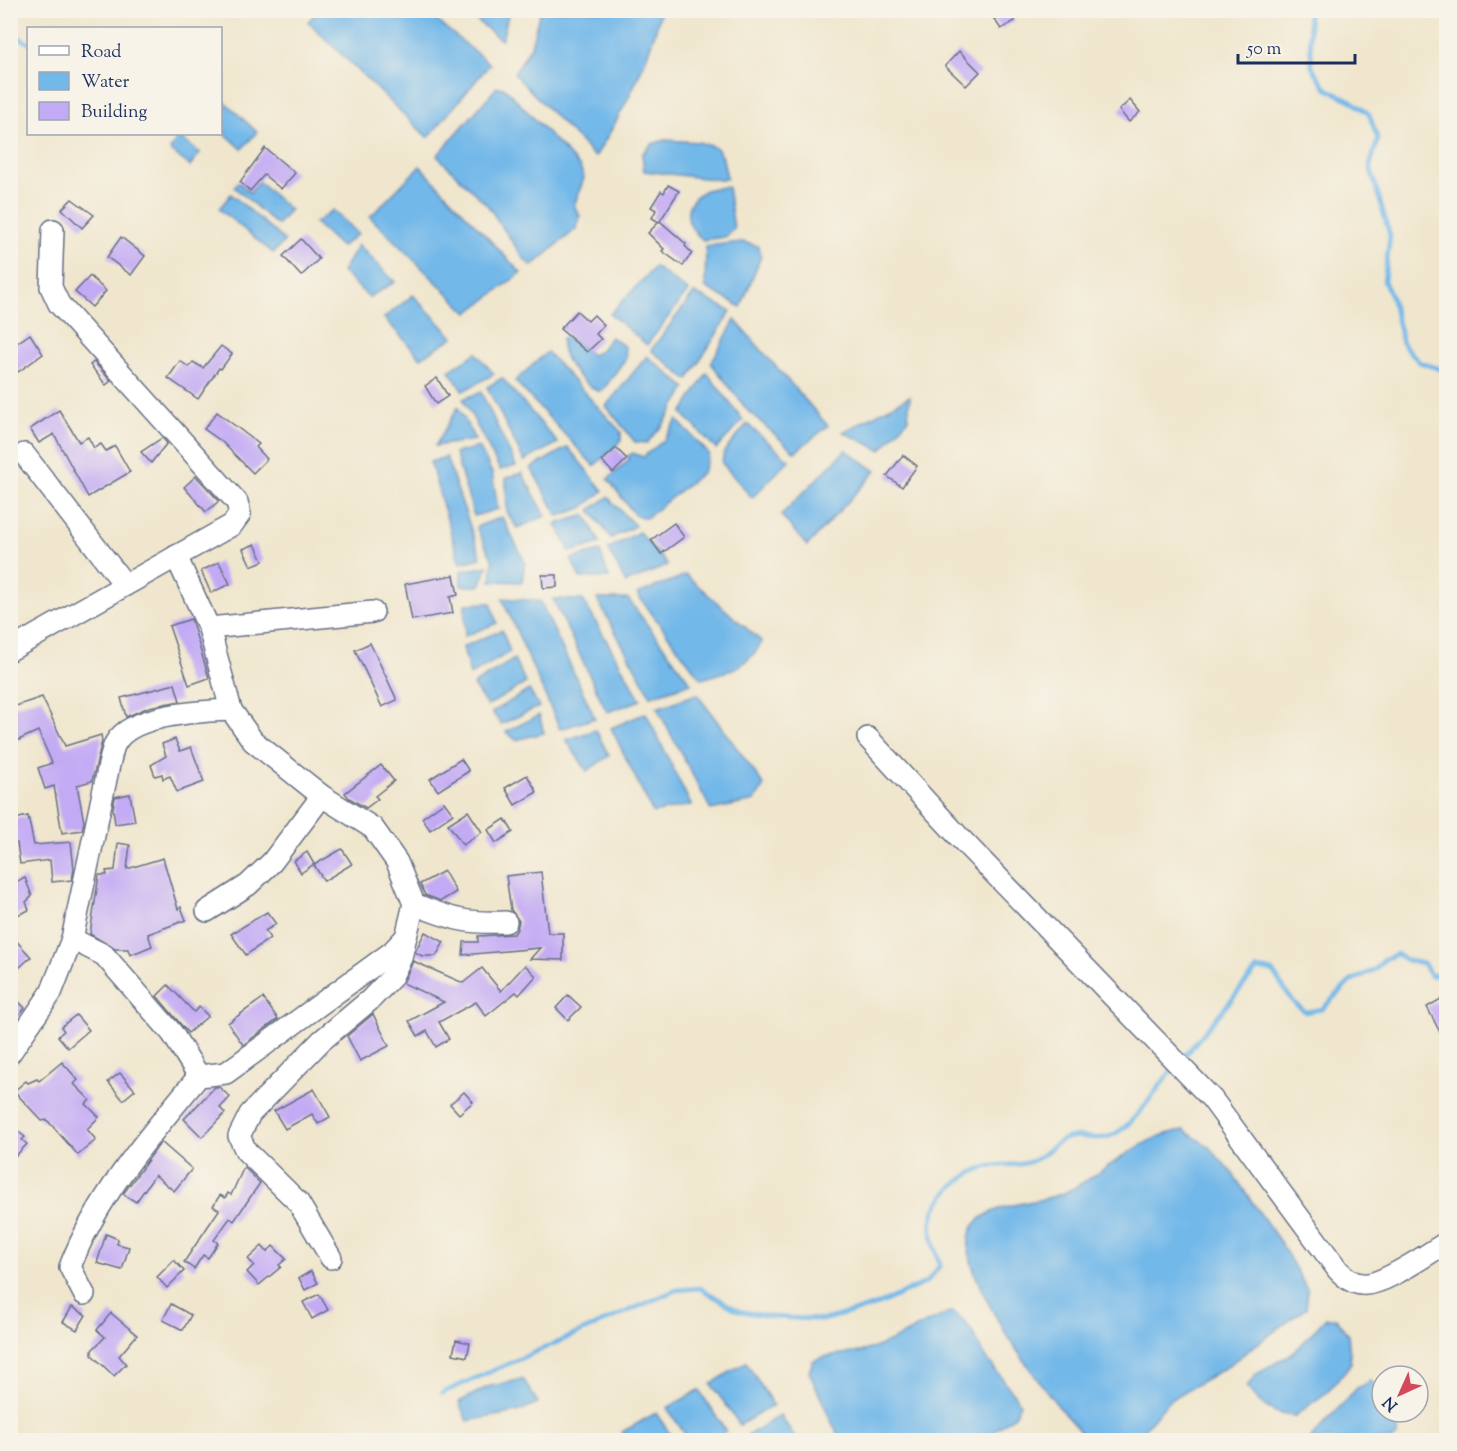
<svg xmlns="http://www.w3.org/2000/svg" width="1457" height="1451" font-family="'Sorts Mill Goudy',serif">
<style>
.water{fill:#72b8e9;stroke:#4674a4;stroke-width:1.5}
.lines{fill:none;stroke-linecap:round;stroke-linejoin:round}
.stream{stroke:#72b8e9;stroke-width:4.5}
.building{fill:#c3aaf4}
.minor-casing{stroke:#666f85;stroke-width:24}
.minor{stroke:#fff;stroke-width:21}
</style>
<rect width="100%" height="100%" fill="#f7f3e8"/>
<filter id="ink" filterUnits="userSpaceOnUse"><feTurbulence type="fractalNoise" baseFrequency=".0167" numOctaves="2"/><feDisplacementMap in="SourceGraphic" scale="12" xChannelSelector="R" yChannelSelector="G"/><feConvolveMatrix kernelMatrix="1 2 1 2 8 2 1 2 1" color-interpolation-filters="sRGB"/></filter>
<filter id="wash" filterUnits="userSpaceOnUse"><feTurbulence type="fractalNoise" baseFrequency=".008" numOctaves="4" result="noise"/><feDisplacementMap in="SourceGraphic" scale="24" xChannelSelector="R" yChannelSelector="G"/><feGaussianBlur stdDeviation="1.35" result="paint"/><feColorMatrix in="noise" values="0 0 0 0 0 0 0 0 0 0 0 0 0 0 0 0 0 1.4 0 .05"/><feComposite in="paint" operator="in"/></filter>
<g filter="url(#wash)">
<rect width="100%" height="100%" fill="#f0e6cd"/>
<g class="water">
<path d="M317,11H425L490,64L428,138L308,22Z"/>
<path d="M465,11H509L502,40H501Z"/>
<path d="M540,11H661C648,64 624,111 595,157L514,74L531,46Z"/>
<path d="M497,87L505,88L580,167L584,178L574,206L580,216L576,229L532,266L524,259L488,206L437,156Z"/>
<path d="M220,97L257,132L242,149L221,130Z"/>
<path d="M178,136L200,153L190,166L170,150Z"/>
<path d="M665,140L699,142L717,148L723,159L727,178L721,180L644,171L642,154L652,144Z"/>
<path d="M420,166L521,273L468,313L370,217Z"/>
<path d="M238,182L250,193L259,182L290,210L277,225L234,187Z"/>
<path d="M728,187L734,229L725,237L703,240C684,225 681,204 704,191C711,187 720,188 728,187Z"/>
<path d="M231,194L285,241L273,253L219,209Z"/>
<path d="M333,210L358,234L341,247L315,223Z"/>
<path d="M743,242L758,246L761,256L741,307L705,287L706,246Z"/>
<path d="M358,245L395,282L369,297L342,272Z"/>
<path d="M655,267L688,291L647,345L610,314Z"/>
<path d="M694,293L731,311L688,380L651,350Z"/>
<path d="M413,295L453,337L421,358L384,318Z"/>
<path d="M735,320L828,426L795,452L748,411L711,363Z"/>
<path d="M566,337L592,355L600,351L611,337L625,347L626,358L603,390L598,391C581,383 559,358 562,338Z"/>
<path d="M547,352L621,432V441L594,466L515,381Z"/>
<path d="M476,353L494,374L463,391L449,371Z"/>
<path d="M647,356L686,388L663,425L647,443L635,442L606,406Z"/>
<path d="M707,373L743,420L716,449L682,413Z"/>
<path d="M502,378L558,443L524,461L487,387Z"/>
<path d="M481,392L516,466L500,470L463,399Z"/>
<path d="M910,396L908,419L881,450L843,432Z"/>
<path d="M458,407L475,440L435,446Z"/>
<path d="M677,420L709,454L703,472L646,518L635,515L608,479L629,460L628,456L633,453L643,457L664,440Z"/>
<path d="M747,424L789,460L752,498L722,463L724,452Z"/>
<path d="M479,447L492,473L498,509L474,516L455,453Z"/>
<path d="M568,447L603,491L582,508L558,516L531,468Z"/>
<path d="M846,450L876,471L807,546L781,515Z"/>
<path d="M446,457L481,558L460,563L430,462Z"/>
<path d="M522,473L546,516L517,528L507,512L506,478Z"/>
<path d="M608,497L635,526L611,538L590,510Z"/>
<path d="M586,515L600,543L570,552L556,524Z"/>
<path d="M502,517L525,562L522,582L491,581L493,561L476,527Z"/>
<path d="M639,532L668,565L626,583L608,549Z"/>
<path d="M600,551L609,578H580L571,559Z"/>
<path d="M488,566L480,586H461V571Z"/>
<path d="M686,575L762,642C748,668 727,672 701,679L637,594Z"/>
<path d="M502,598L540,601L595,718L560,729Z"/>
<path d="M553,599L583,600L641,700L607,712Z"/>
<path d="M597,599H628L691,683L651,696Z"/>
<path d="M491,603L497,623L465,636V604Z"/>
<path d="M502,630L510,652L470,675L463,647Z"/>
<path d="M514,659L526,683L487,706L473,685Z"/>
<path d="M529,690L539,707L501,724L492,712Z"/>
<path d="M697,694L764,785L755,801L711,810L657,708Z"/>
<path d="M646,713L691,805L653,813L611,728Z"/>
<path d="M539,715L544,733L516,740L506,732Z"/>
<path d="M596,730L609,756L587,771L566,740Z"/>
<path d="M1184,1130L1209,1147L1233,1174L1282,1245L1308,1291L1306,1308L1223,1369L1170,1400L1134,1440H1088C1058,1410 941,1264 975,1224C996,1200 1041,1205 1068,1191C1106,1172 1142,1135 1184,1130Z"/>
<path d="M952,1312C972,1323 974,1339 986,1357C997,1373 1010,1387 1020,1404L1014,1416L983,1440H840L809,1372L813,1361C831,1352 848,1356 867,1350C898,1341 923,1322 952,1312Z"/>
<path d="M1326,1318H1336L1348,1335L1351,1364L1327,1392L1295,1416C1272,1414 1261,1406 1247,1387L1255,1375L1294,1352Z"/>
<path d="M746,1362L773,1405L740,1425L711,1384Z"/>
<path d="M523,1379L538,1403L517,1412L467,1421L459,1402L487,1387Z"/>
<path d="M1370,1381L1382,1391V1412H1394C1398,1421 1401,1432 1394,1440H1309L1357,1388Z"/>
<path d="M699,1390L726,1431L710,1440H689L667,1408Z"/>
<path d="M656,1413L674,1440H628L622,1432Z"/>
<path d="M780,1415L797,1440H750L747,1436Z"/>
<path d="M1028,1430L1047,1440H1007Z"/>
</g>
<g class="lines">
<g class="stream">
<path d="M1308,10L1312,67L1327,89L1350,100L1369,114L1378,139L1370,166L1390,236L1384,281L1391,296L1403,344L1419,362L1446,371"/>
<path d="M10,31L28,43"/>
<path d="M1182,1059L1257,969L1272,971L1294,1003L1306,1012L1322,1009L1351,981L1374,970L1385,959L1397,954L1406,960L1424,964L1431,976L1446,972"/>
<path d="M442,1393L676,1290L700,1288L739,1311L773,1317L823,1320L875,1306L927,1282L940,1265C936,1252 930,1235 932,1220C936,1196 966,1171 990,1166C1001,1164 1014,1166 1026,1163C1045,1158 1050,1145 1064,1139C1085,1131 1099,1147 1121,1130C1138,1118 1160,1085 1174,1067"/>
</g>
</g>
<g id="blocks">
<g class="building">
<path d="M1008,10L1015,21L1001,29L994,19Z"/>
<path d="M959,51L980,72L966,86L945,66Z"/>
<path d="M1130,100L1140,112L1129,122L1119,110Z"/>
<path d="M265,148L295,173L281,189L264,175L250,191L240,182Z"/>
<path d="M668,185L679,191L660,221L686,244L685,246L692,253L683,266L662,251L664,249L648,233L659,222L652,218L656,210L651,207L661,191L664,193Z"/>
<path d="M72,199L94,215L82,228L62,209Z"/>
<path d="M121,237L145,256L131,275L107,257Z"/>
<path d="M301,239L319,259L301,276L283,256Z"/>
<path d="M90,276L106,291L92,307L75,292Z"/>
<path d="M577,311L588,321L594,315L604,325L596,334L601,339L587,352L560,329Z"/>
<path d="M30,334L43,354L18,372L10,361V348Z"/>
<path d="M221,346L232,354L221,369L219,368L198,399L168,378L180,361L189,367L193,362L203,368Z"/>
<path d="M94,362L111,381L106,385L90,365Z"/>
<path d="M437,378L448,396L436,404L425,386Z"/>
<path d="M59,410L79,442L88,437L94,448L101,444L106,451L115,446L130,472L88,497L54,434L39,443L30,429Z"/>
<path d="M217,412L259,444L256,447L267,459L253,473L221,441L204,429Z"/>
<path d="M162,438L167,443L151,463L141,452Z"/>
<path d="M616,448L627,459L613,473L602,461Z"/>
<path d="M903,455L917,466L902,487L887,476Z"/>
<path d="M196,476L219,501L206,512L184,487Z"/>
<path d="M674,523L684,537L661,554L651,540Z"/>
<path d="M255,544L263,561L251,566L243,549Z"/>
<path d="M219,562L230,584L211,593L201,571Z"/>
<path d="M454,575L458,595L450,597L453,613L412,620L405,584Z"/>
<path d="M542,575H557V587L543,588Z"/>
<path d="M191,619L209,678L189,685L169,626Z"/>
<path d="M370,643L397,700L382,707L355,650Z"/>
<path d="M175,684L180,701L149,707L126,717L121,698Z"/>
<path d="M42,697L65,746L101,735L102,741L92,781L77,785L84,822L82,830L62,833L54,786L45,789L38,768L52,763L38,731L10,744V708Z"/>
<path d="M175,739L180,751L191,747L204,782L177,792L170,776L163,779L162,774L155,776L151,765L166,756L162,744Z"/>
<path d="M461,759L469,771L438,791L430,779Z"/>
<path d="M381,765L394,781L375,796L378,799L366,808L349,798L345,793Z"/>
<path d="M527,775L537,792L515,805L505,788Z"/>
<path d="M130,794L135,821L115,824L113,808L115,797Z"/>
<path d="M444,802L453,814L430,830L422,818Z"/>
<path d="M468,811L482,832L463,845L448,824Z"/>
<path d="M28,816L34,845L71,842L74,869L72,880L52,882L50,860L20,864L17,843L10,844V820Z"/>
<path d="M505,819L513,832L496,843L488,830Z"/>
<path d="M118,843L130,845L127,869L163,858L178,909L181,907L186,920L148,934L152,946L130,955L128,949H115L90,934L99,875H107L106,871L115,870Z"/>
<path d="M342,849L352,864L324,881L314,865Z"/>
<path d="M307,852L314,864L301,873L294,861Z"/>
<path d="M444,871L456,892L441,901L425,895L420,884Z"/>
<path d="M541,872L548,933H563V960L530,959L540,948L463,955L464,942H478V936L514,934L517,929L519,921L511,910L506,876Z"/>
<path d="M25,878L32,896L26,902L29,910L15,916L10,906V884Z"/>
<path d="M267,912L276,924L265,931L270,938L246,955L231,934Z"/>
<path d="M425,932L444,942L436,956H422L415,952Z"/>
<path d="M10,934L31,957L10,976Z"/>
<path d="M413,961L463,983L482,968L501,991L525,965L536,976L519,995L516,992L486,1016L476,1002L439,1022L449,1039L436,1047L427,1031L418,1036L409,1021L444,1002L403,983Z"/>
<path d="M168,985L194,1012L199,1007L208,1016L188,1033L157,996Z"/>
<path d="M10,993L25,1008L10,1025Z"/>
<path d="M568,995L581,1007L568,1020L556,1008Z"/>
<path d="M1446,996V1044L1427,1007Z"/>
<path d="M263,998L278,1019L243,1045L228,1023Z"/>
<path d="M373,1014L389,1046L360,1061L347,1036Z"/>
<path d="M76,1015L89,1030L68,1048L58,1036L64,1031L61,1027Z"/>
<path d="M62,1062L78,1080L74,1084L90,1100L86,1104L99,1117L87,1129L96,1140L78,1155L47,1120L42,1121L14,1091L26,1081L28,1083L37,1079L39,1081Z"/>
<path d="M120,1073L135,1090L123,1100L108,1082Z"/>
<path d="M215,1087H219L230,1097L220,1108L225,1113L202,1137L184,1119Z"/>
<path d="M314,1089L330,1117L318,1124L312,1114L285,1129L274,1111Z"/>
<path d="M464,1092L473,1102L459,1114L450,1104Z"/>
<path d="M10,1125L25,1137L22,1140L27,1144L10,1162Z"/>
<path d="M161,1142L192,1169L174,1191L155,1175L136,1202L123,1194Z"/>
<path d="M244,1167L260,1183L234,1221L230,1218L214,1240L218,1243L208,1258L203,1255L194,1269L184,1262L219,1210L213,1206L220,1195L225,1198L228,1193L231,1195Z"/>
<path d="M106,1234L118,1239L117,1244L129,1247L122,1270L97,1263Z"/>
<path d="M262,1246L267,1252L273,1246L286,1259L279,1265L281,1267L259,1285L247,1272L254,1265L248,1259Z"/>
<path d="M174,1260L184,1271L167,1288L157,1277Z"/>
<path d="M311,1271L318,1283L305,1290L299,1278Z"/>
<path d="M319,1294L328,1310L312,1319L303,1302Z"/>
<path d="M171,1304L191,1315L183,1330L163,1320Z"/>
<path d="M72,1307L86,1315L77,1330L63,1322Z"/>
<path d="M111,1313L137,1335L119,1356L126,1364L114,1376L92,1355V1350L105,1337L97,1330Z"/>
<path d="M456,1340L470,1343L467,1357L453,1354Z"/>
</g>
</g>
</g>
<g filter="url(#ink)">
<use href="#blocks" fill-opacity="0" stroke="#666f85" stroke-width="1.5"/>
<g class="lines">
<defs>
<g id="minor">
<path d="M24,454L125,585"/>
<path d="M176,556L209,628L231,710"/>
<path d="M209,628L373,612"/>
<path d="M10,650L232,525L240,514L237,502L59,304L51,287L53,230"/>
<path d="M868,738L960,838L1212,1099L1338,1270C1345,1277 1351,1283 1362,1284C1382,1287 1428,1253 1446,1243"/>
<path d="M414,904C451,919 467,924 506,922"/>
<path d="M207,911L248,885L272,862L322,796"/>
<path d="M72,939L104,955L172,1033L199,1076"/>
<path d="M10,1053L51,993L72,939L109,765C111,758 112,748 116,742C133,714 202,711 231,710L253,741L322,796L373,828L397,862L414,904L406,937L392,952L226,1073L199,1076C150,1135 97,1196 70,1267L84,1294"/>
<path d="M331,1258L298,1202L246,1151L239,1136L250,1114L321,1041L370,1000L391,978L401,958L405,940"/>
</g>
</defs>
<use href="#minor" class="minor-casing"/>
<use href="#minor" class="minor"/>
</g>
</g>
<rect width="1457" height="1451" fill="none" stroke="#f7f3e8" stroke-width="36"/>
<rect x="27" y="27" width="195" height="108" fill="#f7f3e8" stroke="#9fa5b1" stroke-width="1.5"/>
<rect x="39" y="46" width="30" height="9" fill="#ffffff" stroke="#9fa5b1" stroke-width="1.5"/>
<text x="81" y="57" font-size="18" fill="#1b2f5e">Road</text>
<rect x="39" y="72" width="30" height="18" fill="#72b8e9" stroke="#9fa5b1" stroke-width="1.5"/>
<text x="81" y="87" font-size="18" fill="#1b2f5e">Water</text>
<rect x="39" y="102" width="30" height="18" fill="#c3aaf4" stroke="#9fa5b1" stroke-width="1.5"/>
<text x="81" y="117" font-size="18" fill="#1b2f5e">Building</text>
<g transform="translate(1400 1394) rotate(225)"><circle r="28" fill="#f7f3e8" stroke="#9fa5b1" stroke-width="1.5"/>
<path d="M0-4.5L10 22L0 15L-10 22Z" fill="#d1495b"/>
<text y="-9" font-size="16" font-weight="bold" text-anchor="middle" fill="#1b2f5e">N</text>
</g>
<path d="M1238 54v9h117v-9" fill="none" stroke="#1b2f5e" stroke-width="3"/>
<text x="1247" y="54" font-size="18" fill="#1b2f5e" stroke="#f7f3e8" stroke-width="4.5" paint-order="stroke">50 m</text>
</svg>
